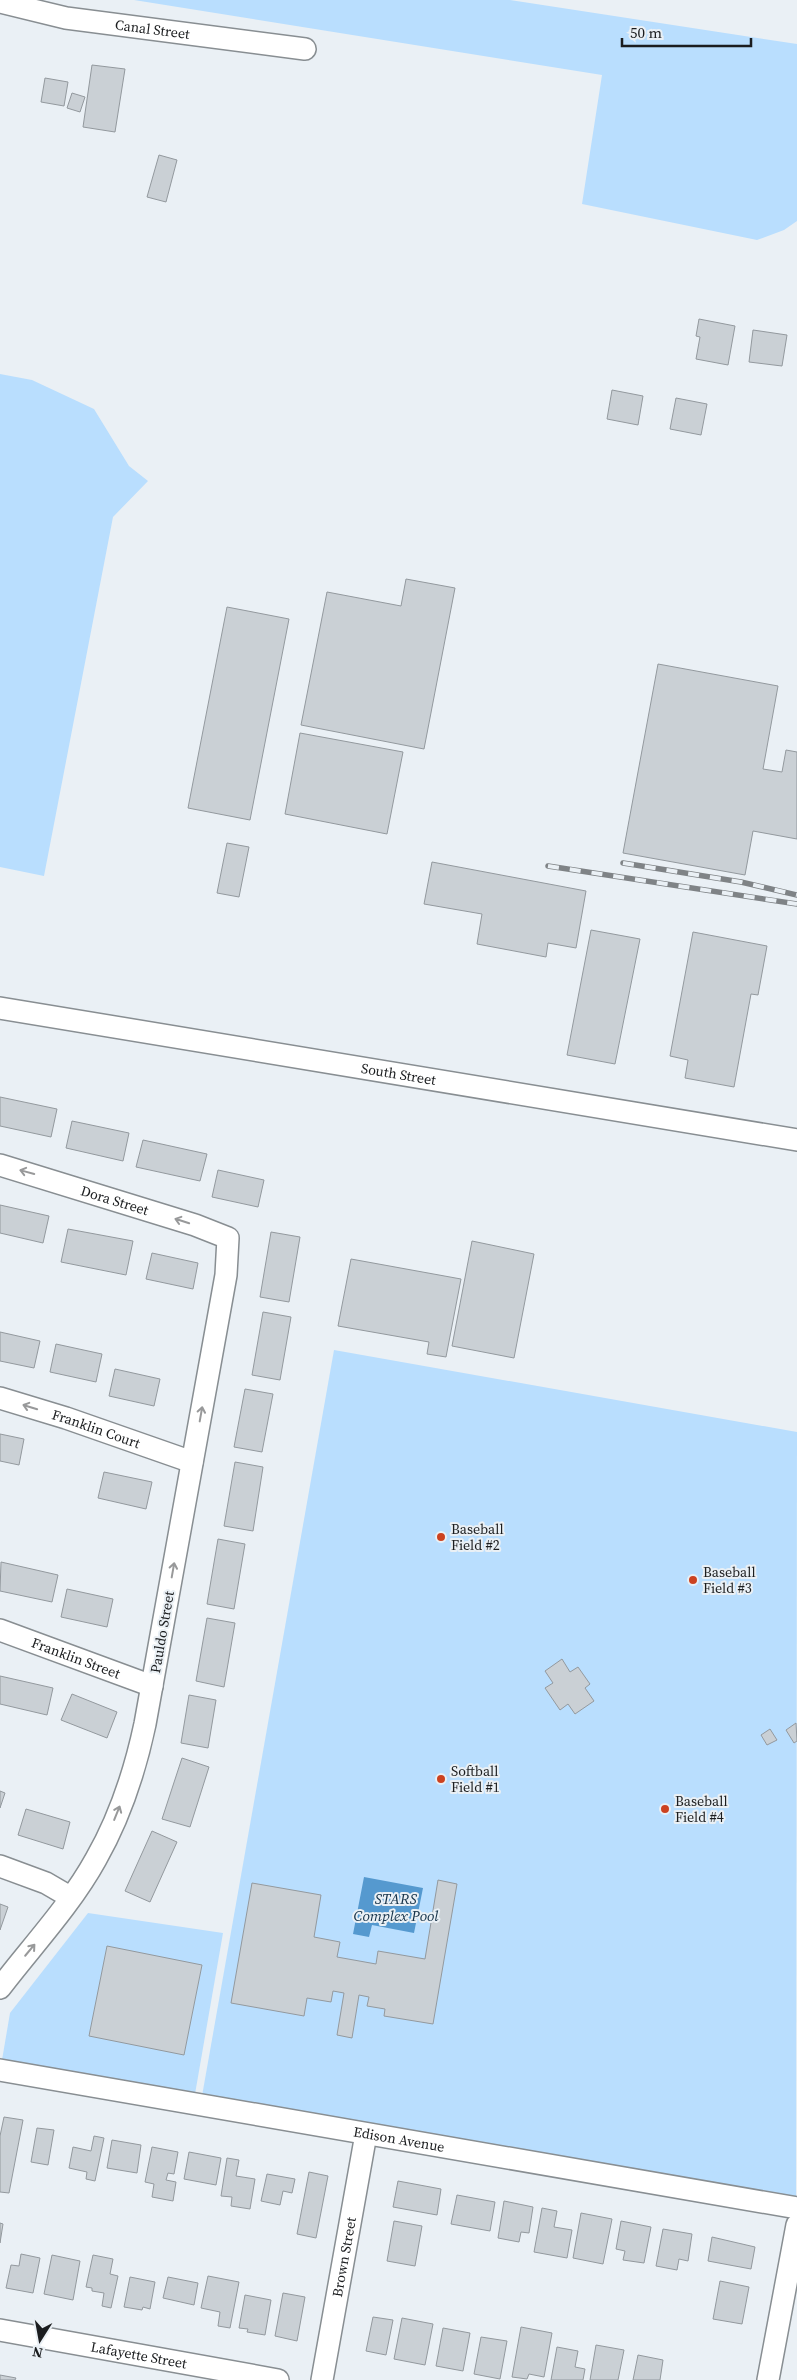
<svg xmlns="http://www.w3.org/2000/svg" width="797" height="2380" font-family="'Source Serif 4',serif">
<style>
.green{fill:#b9defe}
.water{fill:#5599cf}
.building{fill:#cad0d5;stroke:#93999e}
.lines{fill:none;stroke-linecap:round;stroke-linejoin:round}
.minor-casing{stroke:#888e92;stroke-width:24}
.minor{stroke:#fff;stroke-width:21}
.rail-casing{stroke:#7f8386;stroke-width:5.5}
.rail{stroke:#eaf0f5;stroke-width:4;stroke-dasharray:11;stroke-linecap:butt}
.oneway{stroke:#98999a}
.poi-dot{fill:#cc4220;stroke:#eaf0f5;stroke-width:2}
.labels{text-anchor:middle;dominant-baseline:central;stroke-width:4;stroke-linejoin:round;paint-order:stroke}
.street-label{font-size:14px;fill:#1b1d1f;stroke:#eaf0f5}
.poi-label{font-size:14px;fill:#1b1d1f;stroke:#eaf0f5;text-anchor:start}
.water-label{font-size:15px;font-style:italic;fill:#143148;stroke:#eaf0f5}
</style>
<rect width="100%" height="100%" fill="#eaf0f5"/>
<g class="green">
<path d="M134,0H510L797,44V221L784,230L757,240L582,204L602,75Z"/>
<path d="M0,374L32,380L94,409L129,466L148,481L113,517L44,876L0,867Z"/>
<path d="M334,1350L797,1432L796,2201L202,2096Z"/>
<path d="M88,1913L223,1933L195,2094L2,2060L10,2013Z"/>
</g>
<path class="water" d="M364,1877L423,1888L414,1933L372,1925L369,1937L353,1934Z"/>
<g class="building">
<path d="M92,65L125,69L115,132L83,127Z"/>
<path d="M45,78L68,82L64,106L41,102Z"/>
<path d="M72,93L85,97L80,112L67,108Z"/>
<path d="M159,155L177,160L166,202L147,197Z"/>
<path d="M699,319L735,326L728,365L696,359L700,337L696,336Z"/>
<path d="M753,330L787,335L782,366L749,362Z"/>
<path d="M612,390L643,396L638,425L607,419Z"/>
<path d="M676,398L707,404L701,435L670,429Z"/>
<path d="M406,579L455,588L424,749L301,725L327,592L401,606Z"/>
<path d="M227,607L289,619L250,820L188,808Z"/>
<path d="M658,664L778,686L763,769L782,772L786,750L797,752V839L753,831L745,875L623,853Z"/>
<path d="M300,733L403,752L387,834L285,814Z"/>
<path d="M227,843L249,847L239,897L217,893Z"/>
<path d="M432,862L586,891L576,948L548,943L546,957L477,944L482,914L424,904Z"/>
<path d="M591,930L640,939L615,1064L567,1055Z"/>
<path d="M693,932L767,946L758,995L751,994L734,1087L685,1078L688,1060L670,1056Z"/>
<path d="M0,1097L57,1109L51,1137L0,1126Z"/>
<path d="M72,1121L129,1133L123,1161L66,1148Z"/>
<path d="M143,1140L207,1154L200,1181L136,1167Z"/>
<path d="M218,1170L264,1180L258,1207L212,1197Z"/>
<path d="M0,1205L49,1216L43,1243L0,1233Z"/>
<path d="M68,1229L133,1241L126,1275L61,1262Z"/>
<path d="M271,1232L300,1237L289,1302L260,1297Z"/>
<path d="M472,1241L534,1254L514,1358L452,1346Z"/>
<path d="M152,1253L198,1263L193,1289L146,1279Z"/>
<path d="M351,1259L461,1279L446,1357L427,1354L429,1342L338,1326Z"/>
<path d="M263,1312L291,1317L280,1380L252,1375Z"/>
<path d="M0,1332L40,1341L34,1368L0,1361Z"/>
<path d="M56,1344L102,1354L96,1382L50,1372Z"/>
<path d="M115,1369L160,1379L154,1406L109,1396Z"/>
<path d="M245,1389L273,1394L262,1452L234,1447Z"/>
<path d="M0,1434L24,1439L19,1465L0,1461Z"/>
<path d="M235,1462L263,1467L253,1531L224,1526Z"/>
<path d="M104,1472L152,1482L146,1509L98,1498Z"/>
<path d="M218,1539L245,1544L234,1609L207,1604Z"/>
<path d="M1,1562L58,1575L52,1602L0,1591Z"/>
<path d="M67,1589L113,1599L107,1627L61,1617Z"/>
<path d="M207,1618L235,1623L224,1687L196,1681Z"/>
<path d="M562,1659L570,1672L578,1667L590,1684L585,1688L594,1701L575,1714L568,1704L560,1710L545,1688L553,1683L545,1671Z"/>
<path d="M0,1676L53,1688L47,1715L0,1704Z"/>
<path d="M72,1694L117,1712L107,1738L61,1720Z"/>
<path d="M189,1695L216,1700L208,1748L181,1743Z"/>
<path d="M796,1723L797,1741L794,1743L786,1730Z"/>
<path d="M770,1729L777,1740L767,1745L761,1735Z"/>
<path d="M182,1758L209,1767L190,1827L162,1819Z"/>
<path d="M0,1791L5,1793L0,1808Z"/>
<path d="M26,1809L70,1822L63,1849L18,1835Z"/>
<path d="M152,1831L177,1842L150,1902L125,1891Z"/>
<path d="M438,1880L457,1884L433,2024L384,2016L385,2009L367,2006L369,1997L359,1995L352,2038L337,2035L344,1993L333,1991L331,2002L307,1998L304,2016L231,2003L252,1883L321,1895L314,1937L340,1942L337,1957L376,1964L378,1951L425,1959Z"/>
<path d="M0,1904L8,1907L0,1930Z"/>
<path d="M107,1946L202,1965L184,2055L89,2036Z"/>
<path d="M4,2117L23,2120L9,2193L0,2192V2136Z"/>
<path d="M37,2128L54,2130L48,2165L31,2162Z"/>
<path d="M94,2136L104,2138L95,2181L86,2179L87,2172L69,2168L73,2147L91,2151Z"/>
<path d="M112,2140L141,2145L137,2173L107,2168Z"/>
<path d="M152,2147L178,2152L174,2174L168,2173L166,2180L176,2182L173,2201L152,2197L154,2184L145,2182Z"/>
<path d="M189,2152L221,2158L216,2185L184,2179Z"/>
<path d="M227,2158L239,2160L236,2176L255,2179L250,2209L231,2206L232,2197L221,2196Z"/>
<path d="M309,2172L328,2176L316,2238L297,2234Z"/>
<path d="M267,2174L295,2179L292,2193L283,2191L280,2205L261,2201Z"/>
<path d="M398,2181L441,2189L437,2215L393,2207Z"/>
<path d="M457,2195L495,2202L490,2231L451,2224Z"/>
<path d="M504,2201L533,2207L529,2233L521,2232L519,2242L498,2238Z"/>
<path d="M542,2208L557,2211L554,2227L572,2230L567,2258L534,2252Z"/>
<path d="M581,2213L612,2219L603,2264L573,2258Z"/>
<path d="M394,2221L422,2226L415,2266L387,2261Z"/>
<path d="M621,2221L651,2227L644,2263L623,2260L625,2251L616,2249Z"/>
<path d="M0,2223L3,2224L0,2243Z"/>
<path d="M663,2229L692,2234L688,2261L679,2259L677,2270L656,2266Z"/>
<path d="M712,2237L755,2247L751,2269L708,2261Z"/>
<path d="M21,2254L40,2258L33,2293L6,2288L11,2265L19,2266Z"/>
<path d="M52,2255L80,2261L73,2300L44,2294Z"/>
<path d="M93,2255L113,2259L110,2274L118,2276L111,2308L102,2306L104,2293L92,2291V2288L86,2287Z"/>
<path d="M208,2276L239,2282L230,2328L218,2326L220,2312L201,2308Z"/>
<path d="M130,2277L155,2282L150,2309L143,2307L142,2310L124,2307Z"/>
<path d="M168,2277L198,2283L194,2305L163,2298Z"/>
<path d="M720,2281L749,2287L742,2324L713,2319Z"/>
<path d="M283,2293L305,2297L297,2341L275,2336Z"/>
<path d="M245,2295L271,2300L265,2335L247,2332L248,2329L239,2328Z"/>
<path d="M373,2317L393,2320L386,2355L366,2351Z"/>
<path d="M402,2318L433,2324L425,2365L394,2359Z"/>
<path d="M521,2327L552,2333L544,2377L529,2374L527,2379L512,2377Z"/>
<path d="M443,2328L470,2333L463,2371L436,2366Z"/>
<path d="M481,2337L507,2341L500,2379L474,2374Z"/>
<path d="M596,2345L624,2350L618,2380H590Z"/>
<path d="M557,2347L578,2351L575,2367L585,2369L583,2380H551Z"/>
<path d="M638,2355L663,2360L660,2380H633Z"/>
<path d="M0,2375L16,2378L15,2380H0Z"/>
</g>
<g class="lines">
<defs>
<g id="minor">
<path id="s1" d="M0,2L66,18L305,49"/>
<path id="s2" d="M0,1008L797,1140"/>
<path id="s3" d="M0,1165L195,1225L228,1238L226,1275L145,1724C135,1771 120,1817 96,1859C70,1906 32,1946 0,1988"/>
<path id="s4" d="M0,1398L66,1418L192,1462"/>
<path id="s5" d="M0,1630L152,1686"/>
<path d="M0,1866L46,1883L70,1897"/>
<path id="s6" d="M0,2070L797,2208"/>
<path id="s7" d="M0,2330L278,2380"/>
<path id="s8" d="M322,2380L366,2134"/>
<path d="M768,2380L797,2225"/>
</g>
</defs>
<use href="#minor" class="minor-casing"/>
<use href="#minor" class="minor"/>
<defs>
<g id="rail">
<path d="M623,863L741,882L797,895"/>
<path d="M548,866L797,904"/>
</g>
</defs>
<use href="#rail" class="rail-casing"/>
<use href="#rail" class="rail"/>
</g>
<defs><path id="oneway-shaft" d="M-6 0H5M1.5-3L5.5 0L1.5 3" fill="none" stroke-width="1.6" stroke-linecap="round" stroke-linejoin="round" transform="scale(1.25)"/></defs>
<g class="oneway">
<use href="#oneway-shaft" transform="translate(27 1172) rotate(-165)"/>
<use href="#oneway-shaft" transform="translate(182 1221) rotate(-162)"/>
<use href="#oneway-shaft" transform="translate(30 1407) rotate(-163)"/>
<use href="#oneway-shaft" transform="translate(201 1414) rotate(-80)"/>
<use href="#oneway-shaft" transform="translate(173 1570) rotate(-80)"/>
<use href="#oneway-shaft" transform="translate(117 1813) rotate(-68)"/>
<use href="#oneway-shaft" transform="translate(30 1950) rotate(-50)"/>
</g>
<g class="poi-dot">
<circle cx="441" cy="1537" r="5"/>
<circle cx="693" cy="1580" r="5"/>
<circle cx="441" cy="1779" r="5"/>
<circle cx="665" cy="1809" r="5"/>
</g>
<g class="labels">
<g class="street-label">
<text stroke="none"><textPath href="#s1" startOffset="155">Canal Street</textPath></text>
<text stroke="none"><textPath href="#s2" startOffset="404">South Street</textPath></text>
<text stroke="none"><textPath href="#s3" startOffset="120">Dora Street</textPath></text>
<text stroke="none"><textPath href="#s4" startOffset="101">Franklin Court</textPath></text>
<text transform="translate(162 1632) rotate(-80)">Pauldo Street</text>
<text stroke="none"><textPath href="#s5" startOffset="81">Franklin Street</textPath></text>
<text stroke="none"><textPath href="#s6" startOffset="405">Edison Avenue</textPath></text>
<text stroke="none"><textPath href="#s8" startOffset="125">Brown Street</textPath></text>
<text stroke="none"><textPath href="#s7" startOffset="141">Lafayette Street</textPath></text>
</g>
<g class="poi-label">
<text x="451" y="1529">Baseball<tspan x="451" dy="16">Field #2</tspan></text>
<text x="703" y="1572">Baseball<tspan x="703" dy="16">Field #3</tspan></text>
<text x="451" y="1771">Softball<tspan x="451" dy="16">Field #1</tspan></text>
<text x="675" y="1801">Baseball<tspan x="675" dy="16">Field #4</tspan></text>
</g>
<g class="water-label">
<text x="396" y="1898">STARS<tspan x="396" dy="17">Complex Pool</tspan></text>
</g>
</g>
<g transform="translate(40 2340) rotate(191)" stroke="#eaf0f5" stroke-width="4" paint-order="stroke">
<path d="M0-4L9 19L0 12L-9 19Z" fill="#1b1d1f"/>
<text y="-8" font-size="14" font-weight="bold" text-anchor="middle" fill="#1b1d1f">N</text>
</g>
<path d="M622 38v8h129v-8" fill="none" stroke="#1b1d1f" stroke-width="2.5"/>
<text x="630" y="38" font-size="15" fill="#1b1d1f" stroke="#eaf0f5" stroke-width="4" paint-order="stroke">50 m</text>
</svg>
